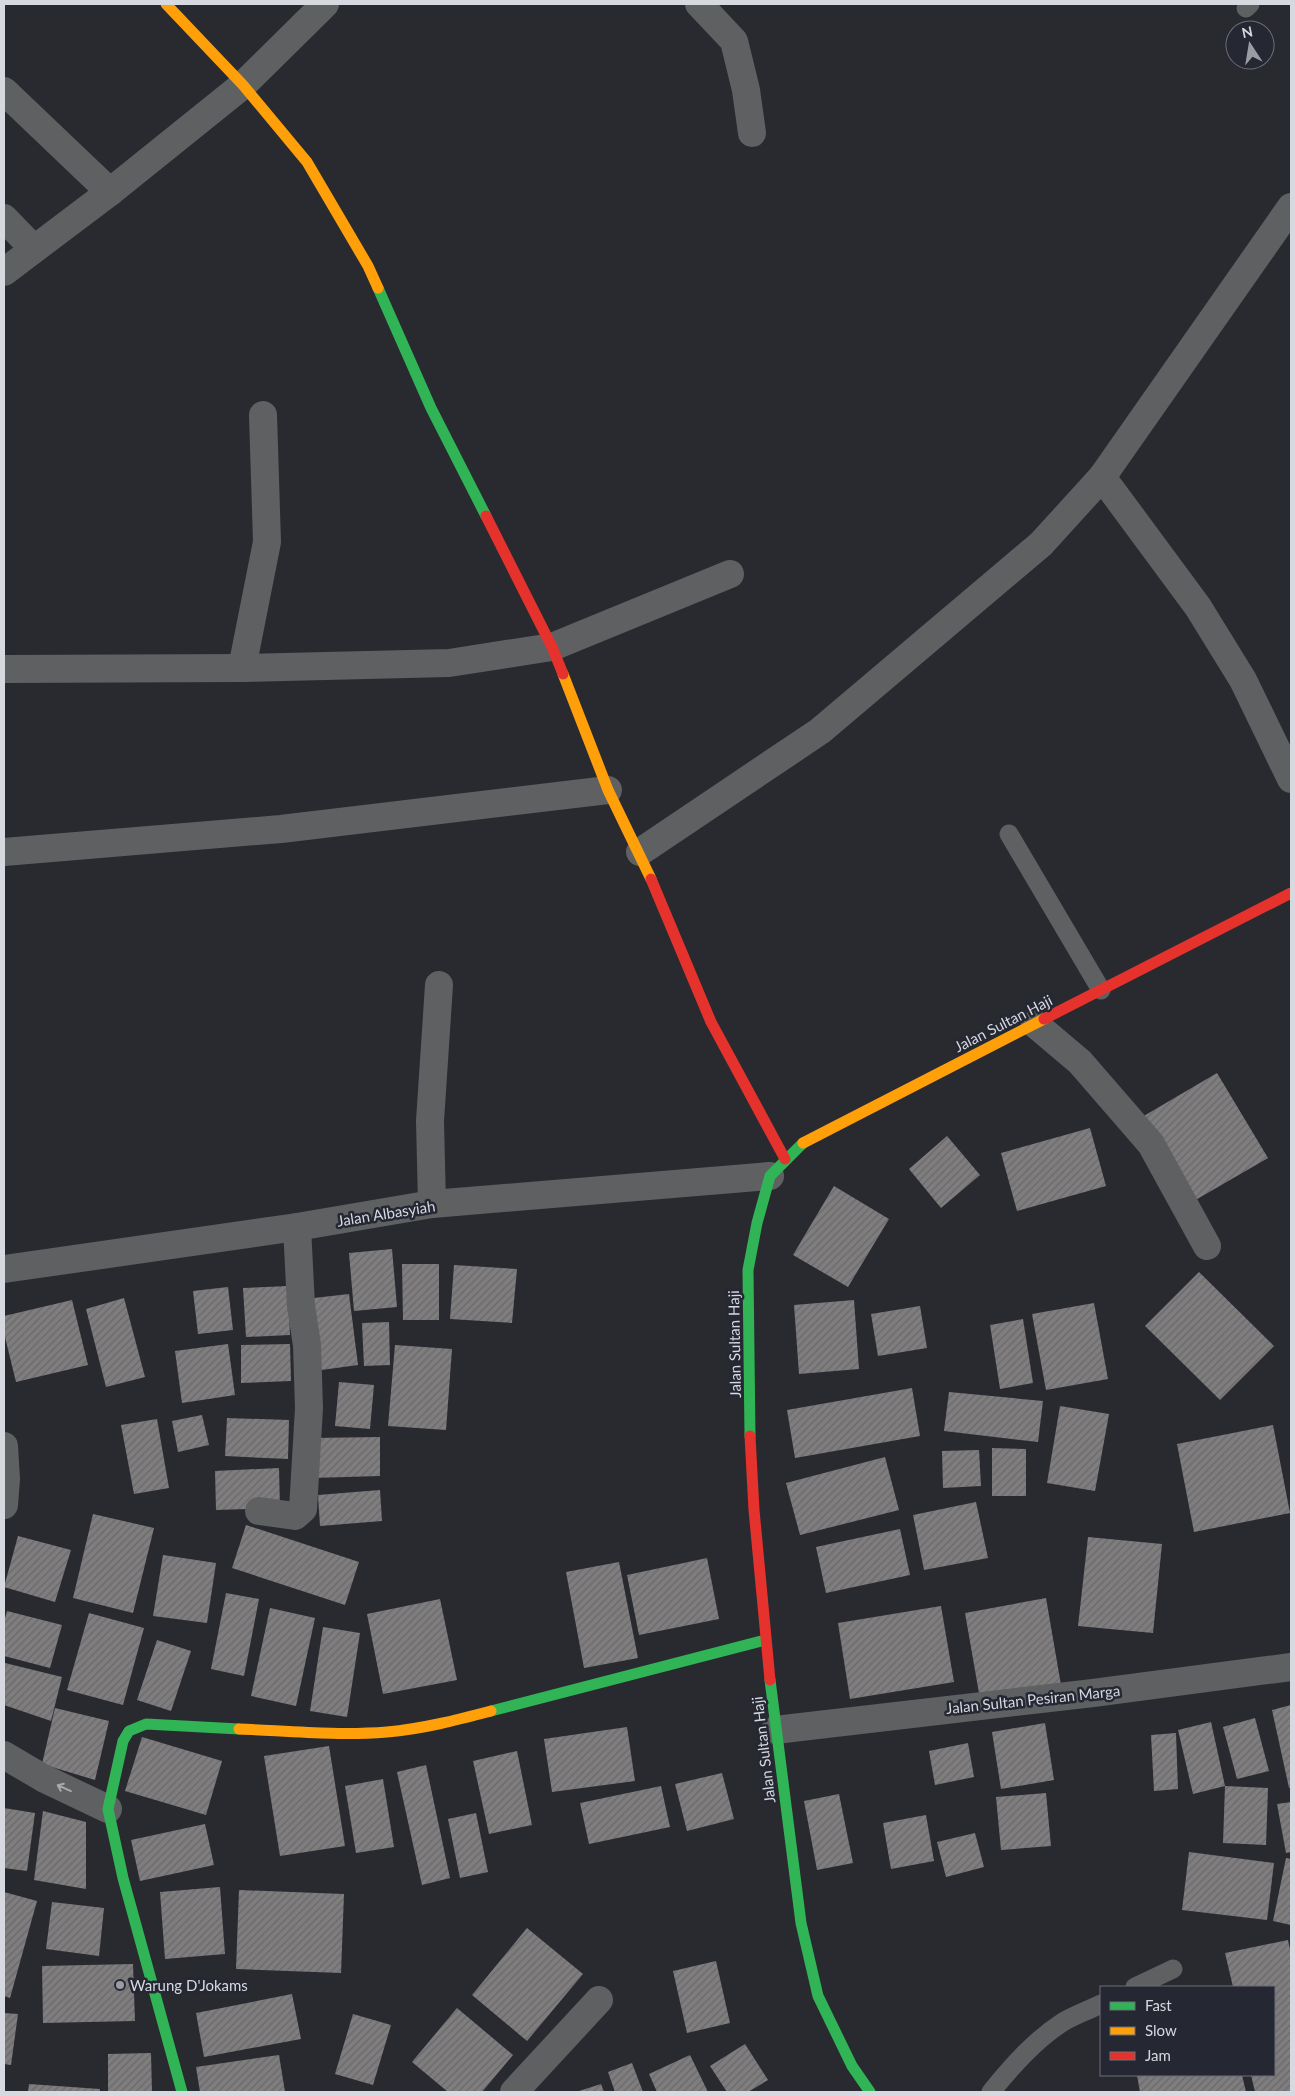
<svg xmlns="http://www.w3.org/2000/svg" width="1295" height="2096" font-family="Lato,sans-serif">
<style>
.building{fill:url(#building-hatch)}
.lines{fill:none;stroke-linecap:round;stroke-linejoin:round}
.lane{stroke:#5e6062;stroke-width:19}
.street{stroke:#5e6062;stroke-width:28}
.fast{stroke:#30b455;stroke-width:11}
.slow{stroke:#ff9f0a;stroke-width:11}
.jam{stroke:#e5322d;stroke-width:11}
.oneway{stroke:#a7a9ae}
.poi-dot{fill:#9a9ca3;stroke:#252833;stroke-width:2}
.labels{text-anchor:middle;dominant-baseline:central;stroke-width:5;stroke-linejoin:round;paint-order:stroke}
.street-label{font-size:15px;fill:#d7d9e1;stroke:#252833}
.poi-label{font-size:15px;fill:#d7d9e1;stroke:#252833;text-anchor:start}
</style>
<defs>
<pattern id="building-hatch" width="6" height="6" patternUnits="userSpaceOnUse" patternTransform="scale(1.25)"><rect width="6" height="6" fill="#7f7d7e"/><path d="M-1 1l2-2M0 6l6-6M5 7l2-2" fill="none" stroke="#69686a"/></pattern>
</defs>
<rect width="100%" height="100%" fill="#282a30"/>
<g class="building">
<path d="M1217,1073L1268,1158L1192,1202L1142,1117Z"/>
<path d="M1090,1128L1106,1186L1017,1211L1001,1153Z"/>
<path d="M947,1136L980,1175L941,1208L909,1169Z"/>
<path d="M834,1186L889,1219L848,1287L793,1255Z"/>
<path d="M392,1249L397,1307L354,1311L349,1253Z"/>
<path d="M402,1264H439V1320H403Z"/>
<path d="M454,1265L517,1269L512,1323L450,1319Z"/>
<path d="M1199,1272L1274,1346L1220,1400L1145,1326Z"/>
<path d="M288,1286L290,1335L246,1337L243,1288Z"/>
<path d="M228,1287L233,1330L198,1334L193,1291Z"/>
<path d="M349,1294L358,1365L314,1371L305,1299Z"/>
<path d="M124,1298L145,1377L106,1387L86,1309Z"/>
<path d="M72,1300L88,1365L16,1382L4,1333V1316Z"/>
<path d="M854,1300L859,1369L799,1374L794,1305Z"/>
<path d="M1094,1303L1108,1379L1046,1390L1032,1314Z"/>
<path d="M920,1306L927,1348L878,1356L871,1314Z"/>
<path d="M1023,1319L1033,1383L1000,1389L990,1325Z"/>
<path d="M389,1322L390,1365L364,1366L362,1323Z"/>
<path d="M228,1344L235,1395L182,1403L175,1351Z"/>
<path d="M290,1344L291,1381L241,1383V1345Z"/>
<path d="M395,1345L452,1349L446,1430L388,1426Z"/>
<path d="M339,1382L374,1385L370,1429L335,1426Z"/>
<path d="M912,1388L920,1436L795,1458L787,1410Z"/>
<path d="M949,1392L1043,1401L1038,1442L944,1431Z"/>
<path d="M1060,1406L1109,1414L1095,1491L1047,1483Z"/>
<path d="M202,1415L209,1445L178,1452L172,1421Z"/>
<path d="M227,1418L289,1420L288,1459L225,1456Z"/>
<path d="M157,1419L169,1488L134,1494L121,1425Z"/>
<path d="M1273,1425L1290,1513L1194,1532L1177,1444Z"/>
<path d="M380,1437V1476L312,1478L311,1438Z"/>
<path d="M992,1448L1026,1449V1496H992Z"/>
<path d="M979,1450L981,1486L943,1488L942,1451Z"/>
<path d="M885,1457L899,1510L800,1535L786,1483Z"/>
<path d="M279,1468L280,1508L216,1510L215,1471Z"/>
<path d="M380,1490L382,1521L320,1526L318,1495Z"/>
<path d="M976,1502L988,1558L924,1570L913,1515Z"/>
<path d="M93,1514L154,1528L133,1613L73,1598Z"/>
<path d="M246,1525L359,1562L345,1605L232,1568Z"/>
<path d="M900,1529L910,1575L826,1593L816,1547Z"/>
<path d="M18,1536L71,1550L55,1602L4,1587Z"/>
<path d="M1088,1537L1162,1544L1153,1633L1078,1626Z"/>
<path d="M163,1555L216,1563L207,1623L153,1616Z"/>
<path d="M707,1558L719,1619L639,1635L627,1575Z"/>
<path d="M619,1562L638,1658L584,1668L566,1572Z"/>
<path d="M226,1593L259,1599L244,1676L211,1669Z"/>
<path d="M1046,1598L1061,1685L980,1699L965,1613Z"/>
<path d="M440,1599L457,1680L383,1694L367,1614Z"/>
<path d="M941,1606L954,1682L850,1699L838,1623Z"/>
<path d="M270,1608L315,1618L296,1706L251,1696Z"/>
<path d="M7,1611L62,1625L50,1668L4,1656V1622Z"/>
<path d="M89,1613L144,1628L123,1705L67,1690Z"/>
<path d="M323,1627L360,1633L347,1717L310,1711Z"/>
<path d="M157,1640L191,1651L171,1711L137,1700Z"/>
<path d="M5,1663L62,1677L51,1721L4,1705Z"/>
<path d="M1291,1705V1787L1289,1788L1272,1710Z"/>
<path d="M55,1708L109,1721L95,1780L42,1764Z"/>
<path d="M1255,1718L1269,1771L1237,1779L1223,1727Z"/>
<path d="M1211,1722L1225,1786L1193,1794L1178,1730Z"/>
<path d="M1045,1723L1054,1780L1001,1789L992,1732Z"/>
<path d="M627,1727L635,1781L552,1792L544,1739Z"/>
<path d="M1176,1733L1178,1789L1154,1791L1151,1735Z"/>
<path d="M142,1737L222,1761L206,1815L125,1791Z"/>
<path d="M968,1743L974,1777L935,1785L929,1751Z"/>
<path d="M329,1746L345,1846L280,1856L264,1756Z"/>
<path d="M517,1751L532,1825L489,1834L473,1761Z"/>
<path d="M426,1765L450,1878L422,1885L397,1772Z"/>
<path d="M722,1773L734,1819L687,1831L675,1784Z"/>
<path d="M383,1779L394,1847L356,1853L345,1786Z"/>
<path d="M661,1786L670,1827L589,1844L580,1803Z"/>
<path d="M1225,1786L1268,1788L1266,1845L1223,1843Z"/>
<path d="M1046,1793L1051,1846L1001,1850L996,1797Z"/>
<path d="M839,1794L853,1863L817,1870L804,1801Z"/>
<path d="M1291,1802V1852L1286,1853L1277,1804Z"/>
<path d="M4,1808L35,1813L27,1871L4,1868Z"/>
<path d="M43,1811L86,1822V1889L34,1880Z"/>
<path d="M476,1813L488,1872L460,1878L448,1819Z"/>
<path d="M926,1815L934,1861L891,1869L883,1823Z"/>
<path d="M205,1824L214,1865L140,1881L131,1840Z"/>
<path d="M975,1833L984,1867L946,1877L937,1842Z"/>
<path d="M1189,1852L1274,1863L1267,1920L1182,1910Z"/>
<path d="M1286,1858L1291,1859V1925L1273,1921Z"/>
<path d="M220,1887L225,1954L165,1959L160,1892Z"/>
<path d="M239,1890L344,1894L341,1973L236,1969Z"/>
<path d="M4,1892L37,1901L10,1998L4,1996Z"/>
<path d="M52,1902L104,1908L99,1956L46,1949Z"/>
<path d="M527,1928L583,1974L527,2041L472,1995Z"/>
<path d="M1288,1940L1291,1954V2092H1255L1251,2075H1274V1987H1233L1225,1953Z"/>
<path d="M716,1961L730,2023L687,2033L673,1971Z"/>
<path d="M133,1964L135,2021L43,2023L42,1966Z"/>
<path d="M292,1994L301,2039L204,2057L196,2013Z"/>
<path d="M457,2008L513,2055L482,2092H448L412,2062Z"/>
<path d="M4,2013L18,2014L11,2065L4,2064Z"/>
<path d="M353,2014L391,2025L373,2085L335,2074Z"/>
<path d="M745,2044L768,2080L748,2092H727L710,2066Z"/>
<path d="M151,2053L152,2092H108V2054Z"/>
<path d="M279,2055L285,2092H200L196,2067Z"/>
<path d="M690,2055L708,2092H657L649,2074Z"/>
<path d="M632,2063L643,2092H615L608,2072Z"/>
<path d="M1137,2075H1242L1246,2092H1140Z"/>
<path d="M29,2084L100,2089V2092H28Z"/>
<path d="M601,2084L604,2092H576Z"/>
</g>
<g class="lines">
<g class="lane">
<path d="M1246,8L1250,4"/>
<path d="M1009,834L1101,990"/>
<path d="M1135,1987L1173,1969"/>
<path d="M991,2092C1012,2066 1035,2040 1063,2022C1075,2015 1089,2010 1101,2004"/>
</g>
<g class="street">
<path d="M699,4L734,41L746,90L752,133"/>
<path d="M4,91L110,192"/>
<path d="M4,218L33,248"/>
<path d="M4,272L110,192L243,85L325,4"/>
<path d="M1102,477L1198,607L1243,680L1291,779"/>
<path d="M242,668L267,542L263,415"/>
<path d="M4,669L242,668L449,663L552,647L730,574"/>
<path d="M4,852L281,829L608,790"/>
<path d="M640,852L820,731L1041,544L1102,477L1291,207"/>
<path d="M1035,1024L1080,1062L1151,1144L1207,1246"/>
<path d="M432,1204L430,1121L439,985"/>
<path d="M4,1269L297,1227L432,1204L770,1176"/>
<path d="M4,1446L6,1479L4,1505"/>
<path d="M259,1511L295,1516L303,1509L309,1408L307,1345L301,1306L297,1227"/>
<path d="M775,1730L1093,1693L1291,1667"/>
<path d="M4,1755L43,1778L108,1809"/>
<path d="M514,2092L599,2000"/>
</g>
<g class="fast">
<path d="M378,288L431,408L486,516"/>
<path d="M750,1436L748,1270L757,1223L770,1176L803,1143"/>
<path d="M770,1680L801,1923L818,1996L852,2066L870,2092"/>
<path d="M491,1711L765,1640"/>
<path d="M182,2092L123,1878L108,1809L123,1741L129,1731L146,1724L239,1729"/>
</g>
<g class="slow">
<path d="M166,4L243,85L307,162L368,266L378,288"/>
<path d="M563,674L608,790L651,879"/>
<path d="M803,1143L1044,1019"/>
<path d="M239,1729C288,1731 337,1736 387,1732C422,1729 457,1720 491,1711"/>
</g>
<g class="jam">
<path d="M486,516L552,647L563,674"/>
<path d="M651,879L711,1022L785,1159"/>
<path d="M1044,1019L1291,893"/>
<path d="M750,1436L754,1510L770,1680"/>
</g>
</g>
<defs><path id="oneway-shaft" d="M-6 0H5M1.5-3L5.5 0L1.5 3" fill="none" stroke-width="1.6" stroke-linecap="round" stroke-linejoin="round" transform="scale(1.25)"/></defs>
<use class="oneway" href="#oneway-shaft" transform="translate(64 1788) rotate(-156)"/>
<circle class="poi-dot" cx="120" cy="1985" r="5"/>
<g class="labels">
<g class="street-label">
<text transform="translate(1003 1023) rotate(-27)">Jalan Sultan Haji</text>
<text transform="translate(386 1213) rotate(-9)">Jalan Albasyiah</text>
<text transform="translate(734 1344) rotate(-91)">Jalan Sultan Haji</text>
<text transform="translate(1033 1699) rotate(-6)">Jalan Sultan Pesiran Marga</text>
<text transform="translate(763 1750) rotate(-97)">Jalan Sultan Haji</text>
</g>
<g class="poi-label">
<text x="130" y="1985">Warung D'Jokams</text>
</g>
</g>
<rect width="1295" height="2096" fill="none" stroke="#d7d9e1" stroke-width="10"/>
<rect x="1100" y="1986" width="175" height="90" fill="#252833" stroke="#6c6f79"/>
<rect x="1110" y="2002" width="25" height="8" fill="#30b455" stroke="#6c6f79"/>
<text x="1145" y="2011" font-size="15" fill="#d7d9e1">Fast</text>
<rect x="1110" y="2027" width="25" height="8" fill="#ff9f0a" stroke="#6c6f79"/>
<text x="1145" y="2036" font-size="15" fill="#d7d9e1">Slow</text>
<rect x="1110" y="2052" width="25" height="8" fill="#e5322d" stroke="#6c6f79"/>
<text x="1145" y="2061" font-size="15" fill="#d7d9e1">Jam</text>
<g transform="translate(1250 45) rotate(348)"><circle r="24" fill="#252833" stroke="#6c6f79"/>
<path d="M0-4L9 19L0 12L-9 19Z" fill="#9a9ca3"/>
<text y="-8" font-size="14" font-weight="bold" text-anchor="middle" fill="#d7d9e1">N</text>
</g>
</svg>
